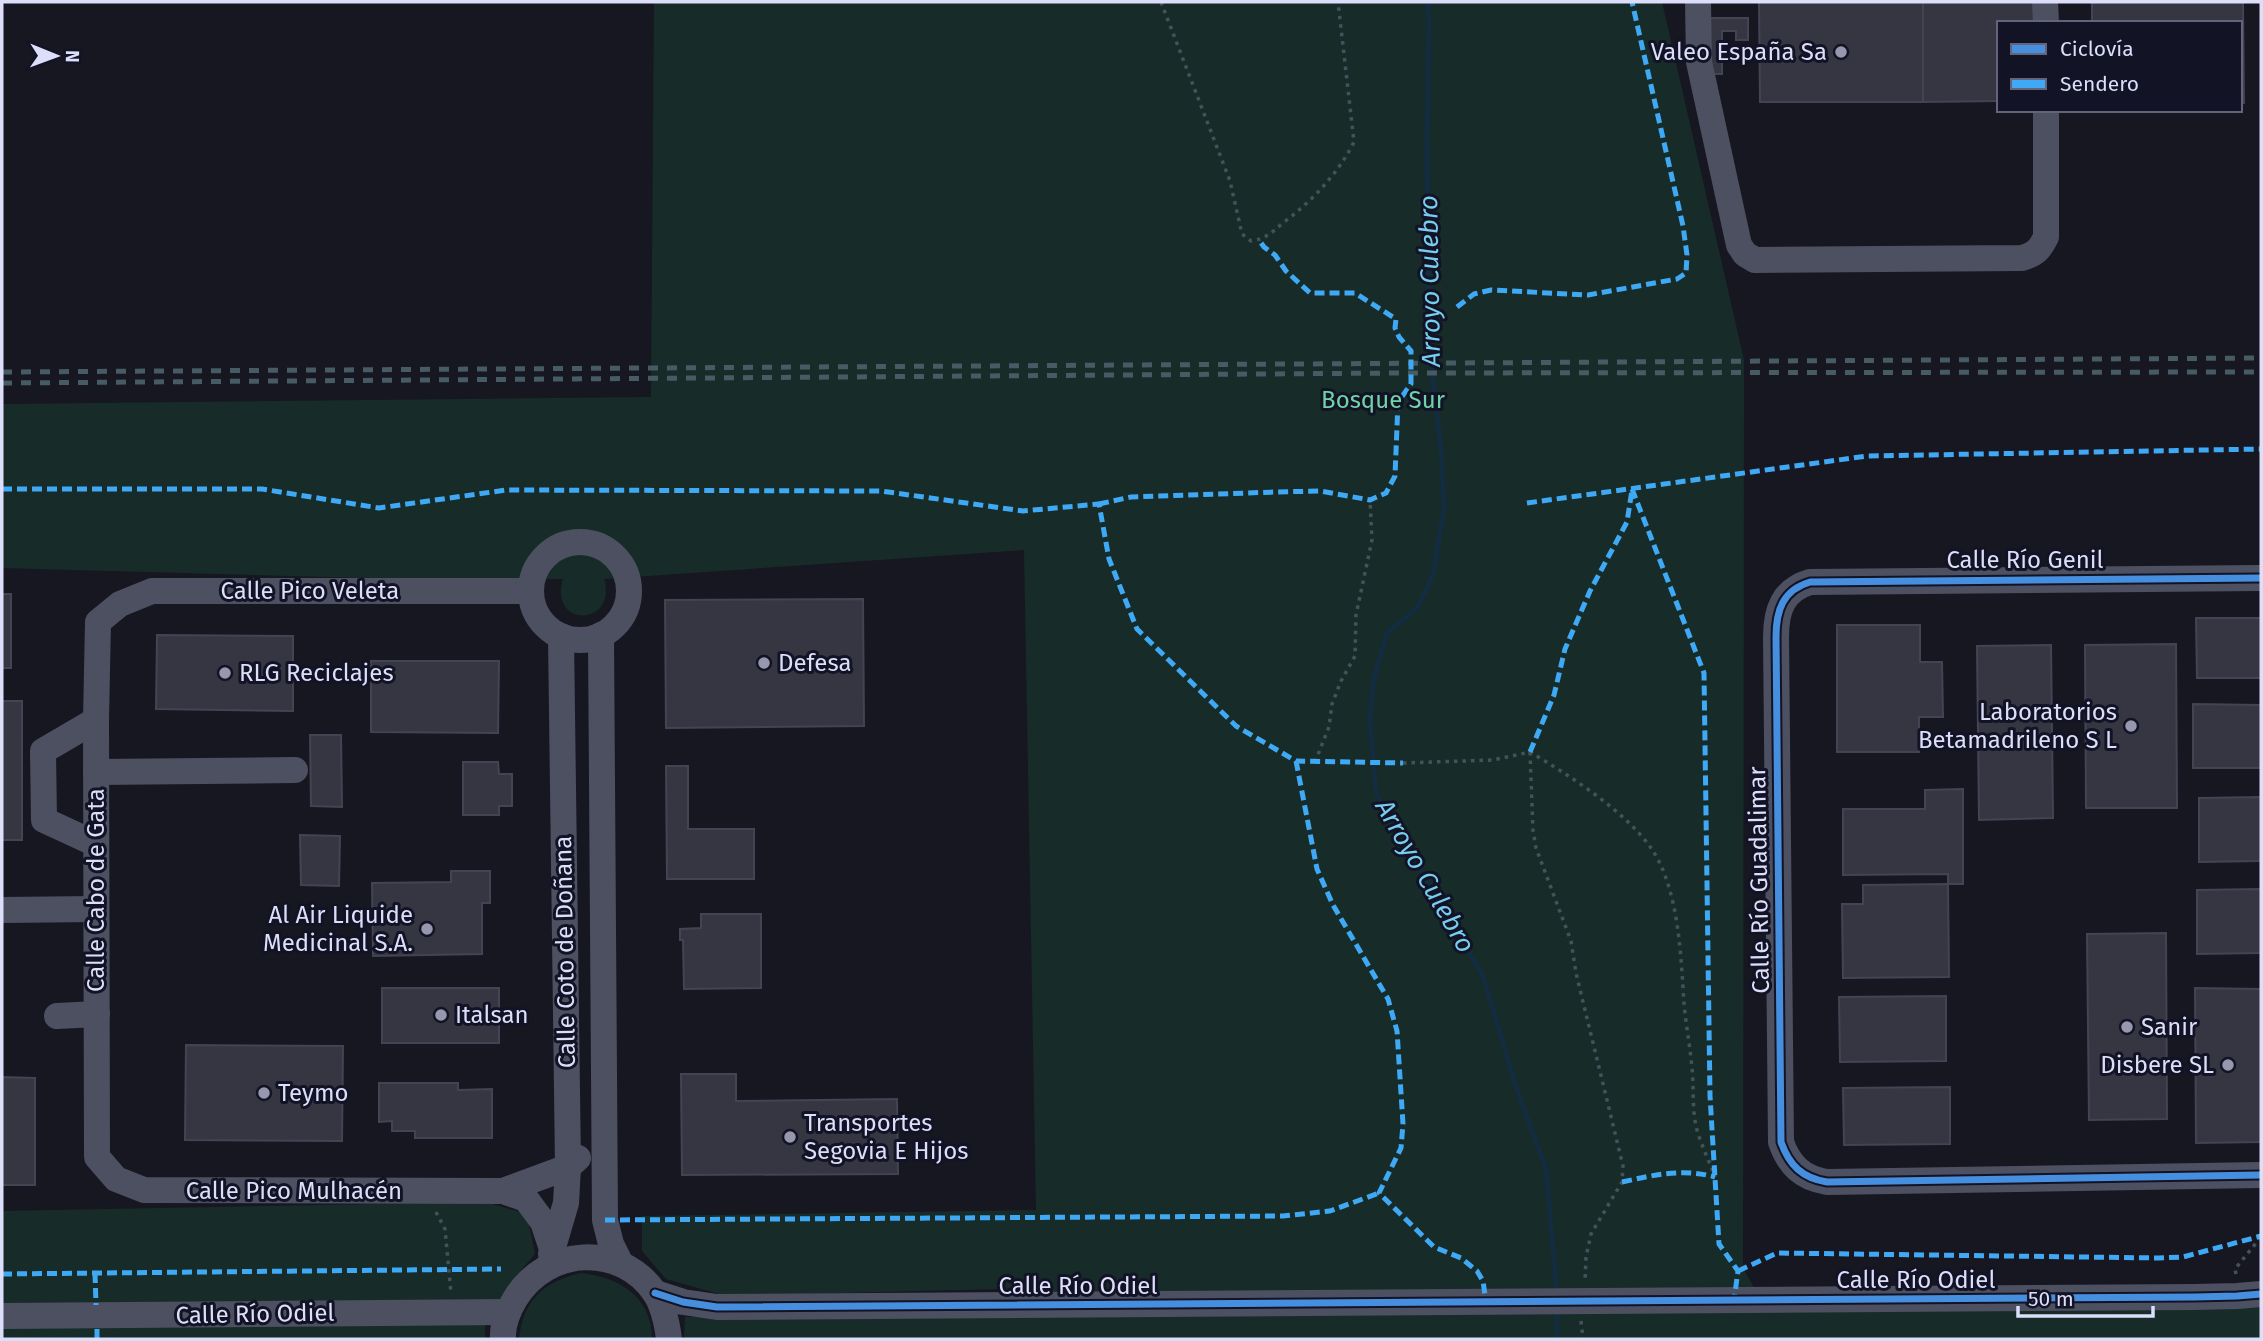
<svg xmlns="http://www.w3.org/2000/svg" width="2263" height="1341" font-family="'Fira Sans',sans-serif">
<style>
.green{fill:#172c28}
.lines{fill:none;stroke-linecap:round;stroke-linejoin:round}
.stream{stroke:#132c40;stroke-width:5}
.building{fill:#363643;stroke:#434354;stroke-width:2}
.path{stroke:#46525a;stroke-width:3.5;stroke-dasharray:3.5 5;stroke-linecap:butt}
.minor{stroke:#4d5061;stroke-width:26}
.rail{stroke:#465b64;stroke-width:5;stroke-dasharray:10 9;stroke-linecap:butt}
.quiet{stroke:#3fa9f5;stroke-width:5;stroke-dasharray:10 5;stroke-linecap:butt}
.cycleway-casing{stroke:#131326;stroke-width:11}
.cycleway{stroke:#468fdf;stroke-width:7}
.poi-dot{fill:#9798ae;stroke:#131326;stroke-width:2.5}
.labels{text-anchor:middle;dominant-baseline:central;stroke-width:6;stroke-linejoin:round;paint-order:stroke}
.poi-label{font-size:24px;fill:#dcdefa;stroke:#131326;text-anchor:start}
.park-label{font-size:24px;fill:#70d2a7;stroke:#131326}
.street-label{font-size:24px;fill:#dcdefa;stroke:#131326}
.water-label{font-size:26px;font-style:italic;fill:#77cdee;stroke:#131326}
</style>
<rect width="100%" height="100%" fill="#171722"/>
<g class="green">
<path d="M654,2H1662L1744,360L1743,1268L1767,1311L2261,1307V1339H684L685,1317L1038,1315L1037,1288L726,1296L666,1279L642,1251V1216L1036,1210L1024,550L604,579C618,627 548,628 563,579H403L2,568V404L651,397Z"/>
<path d="M485,1202L527,1214L535,1254L517,1275L500,1303L2,1308V1211Z"/>
<path d="M581,1273C619,1277 652,1297 652,1339H519C523,1299 544,1282 581,1273Z"/>
<path d="M485,1323V1339H2V1328Z"/>
</g>
<g class="lines">
<g class="stream">
<path d="M1427,2L1429,21L1427,148L1429,344L1441,450L1444,508L1433,575L1417,608L1387,633L1374,678L1370,721L1376,793L1483,976L1517,1090L1546,1169L1557,1295"/>
<path d="M1557,1339V1308"/>
</g>
</g>
<g class="building">
<path d="M1759,2H1923V102H1760Z"/>
<path d="M1923,2H2037V23H1999V101L1923,102Z"/>
<path d="M2092,2H2243L2244,103H2240V23H2092Z"/>
<path d="M1709,18H1748V40H1736V31H1722V74H1709Z"/>
<rect x="2" y="594" width="9" height="74"/>
<path d="M863,599L864,726L666,728L665,600Z"/>
<path d="M2196,618H2261V678H2197Z"/>
<path d="M1837,625H1920V662H1942L1943,717H1919V752H1837Z"/>
<path d="M157,635L293,636V711L156,709Z"/>
<path d="M2176,644L2177,808H2086L2085,645Z"/>
<path d="M2051,645L2053,818L1979,820L1977,646Z"/>
<path d="M371,661H499L498,733L371,732Z"/>
<rect x="2" y="701" width="20" height="139"/>
<path d="M2193,704L2261,705V768H2193Z"/>
<path d="M310,735H341L342,807L311,806Z"/>
<path d="M463,762H498L499,774H512V806H499V815H463Z"/>
<path d="M666,766H688V829H754V879H667Z"/>
<path d="M1963,789V884H1948V874L1843,875V809H1925V790Z"/>
<path d="M2261,797V861L2199,862V798Z"/>
<path d="M300,835L340,836L339,886L301,885Z"/>
<path d="M451,871H490V903H482V954L373,956L372,883L451,882Z"/>
<path d="M1948,884L1949,977L1843,978L1842,904H1863V885Z"/>
<path d="M2261,889V953L2197,954V890Z"/>
<path d="M701,914H761V988L684,989L683,940H680V929L701,928Z"/>
<path d="M2166,933L2167,1119L2089,1120L2087,934Z"/>
<rect x="382" y="988" width="117" height="55"/>
<path d="M2195,988L2261,989V1142L2196,1143Z"/>
<path d="M1946,996V1061L1840,1062L1839,997Z"/>
<path d="M186,1045L343,1046L342,1141L185,1140Z"/>
<path d="M681,1074H736V1101L897,1099L898,1174L682,1175Z"/>
<path d="M2,1077L35,1078V1185H2Z"/>
<path d="M379,1083H458V1090L492,1089V1138H415V1131H392V1121L379,1122Z"/>
<path d="M1950,1087V1144L1844,1145L1843,1088Z"/>
</g>
<g class="lines">
<g class="path">
<path d="M1161,2L1230,181L1242,234L1251,241C1266,239 1272,232 1283,223C1313,200 1337,175 1354,142L1338,2"/>
<path d="M1530,752L1533,831L1536,848L1571,941L1576,973L1623,1166L1622,1182L1591,1234L1586,1257L1585,1282"/>
<path d="M1315,762L1329,727L1332,704L1341,681L1355,656L1356,615L1372,540L1370,500"/>
<path d="M1403,763L1493,760L1530,752C1570,776 1624,810 1651,848C1679,888 1681,957 1684,1004C1686,1025 1690,1046 1692,1068C1694,1087 1692,1108 1696,1126C1700,1143 1709,1160 1715,1177"/>
<path d="M436,1212L445,1229L451,1293"/>
<path d="M2236,1274L2235,1269L2261,1237"/>
<path d="M1581,1321L1583,1339"/>
</g>
<g class="minor">
<path d="M1698,2L1699,62L1739,245L1745,254L1755,260L2022,258C2036,254 2040,249 2046,237V110"/>
<path d="M2045,2L2046,23"/>
<circle cx="580" cy="591" r="49"/>
<path d="M2261,578L1810,582C1783,590 1776,610 1776,637L1781,1142C1789,1165 1802,1178 1827,1182L2261,1175"/>
<path d="M531,591H152L120,604L98,622L96,720L97,1157L116,1179L144,1190L503,1191L526,1199L543,1222L552,1249"/>
<path d="M601,635L605,1220L611,1244L621,1264"/>
<path d="M96,720L43,751L44,820L96,844"/>
<path d="M96,772L295,770"/>
<path d="M2,910L96,909"/>
<path d="M57,1016L97,1014"/>
<path d="M503,1191L568,1167L578,1158"/>
<path d="M551,1254L566,1203L568,1167L561,636"/>
<path d="M655,1293L683,1302L717,1307L2195,1297L2237,1296L2261,1294"/>
<path d="M2,1316L508,1312"/>
<path d="M503,1339C502,1324 508,1311 515,1299C546,1247 620,1242 655,1293C664,1307 667,1323 669,1339"/>
</g>
<g class="rail">
<path d="M2,372L2261,358"/>
<path d="M2,383L1398,373L2261,372"/>
</g>
<g class="quiet">
<path d="M1457,307L1474,294L1491,290L1588,295L1677,279L1686,273L1687,255L1683,226L1632,2"/>
<path d="M2,489H262L379,508L506,490L881,491L1023,511L1099,504L1109,559L1137,629L1236,726L1296,761L1403,763"/>
<path d="M1632,489L1704,673L1710,1096L1719,1244L1738,1271L1734,1300"/>
<path d="M1527,503L1867,456L2261,449"/>
<path d="M1099,504L1131,497L1276,492L1320,491L1370,500L1386,493L1395,476L1398,402L1411,384V351L1399,337L1395,328L1396,319L1355,293H1310L1286,271L1275,255L1264,247L1259,240"/>
<path d="M1530,752L1554,695L1565,649L1590,591L1627,522L1632,490"/>
<path d="M1296,761L1317,869L1333,905L1388,999L1397,1031L1403,1124L1401,1148L1379,1193L1434,1247L1461,1258L1477,1271L1483,1281L1486,1302"/>
<path d="M1622,1182C1654,1175 1683,1168 1715,1177"/>
<path d="M605,1220L1283,1216L1330,1211L1379,1193"/>
<path d="M1738,1271L1777,1253L2159,1258L2183,1257L2261,1236"/>
<path d="M95,1273L96,1305"/>
<path d="M2,1274L501,1269"/>
<path d="M97,1329V1339"/>
</g>
<defs>
<g id="cycleway">
<path d="M2261,578L1810,582C1783,590 1776,610 1776,637L1781,1142C1789,1165 1802,1178 1827,1182L2261,1175"/>
<path d="M655,1293L683,1302L717,1307L2195,1297L2237,1296L2261,1294"/>
</g>
</defs>
<use href="#cycleway" class="cycleway-casing"/>
<use href="#cycleway" class="cycleway"/>
</g>
<g class="poi-dot">
<circle cx="1841" cy="52" r="7"/>
<circle cx="764" cy="663" r="7"/>
<circle cx="225" cy="673" r="7"/>
<circle cx="2131" cy="726" r="7"/>
<circle cx="427" cy="929" r="7"/>
<circle cx="441" cy="1015" r="7"/>
<circle cx="2127" cy="1027" r="7"/>
<circle cx="2228" cy="1065" r="7"/>
<circle cx="264" cy="1093" r="7"/>
<circle cx="790" cy="1137" r="7"/>
</g>
<g class="labels">
<g class="poi-label">
<text x="1827" y="52" text-anchor="end">Valeo España Sa</text>
<text x="778" y="663">Defesa</text>
<text x="239" y="673">RLG Reciclajes</text>
<text x="2117" y="712" text-anchor="end">Laboratorios<tspan x="2117" dy="28">Betamadrileno S L</tspan></text>
<text x="413" y="915" text-anchor="end">Al Air Liquide<tspan x="413" dy="28">Medicinal S.A.</tspan></text>
<text x="455" y="1015">Italsan</text>
<text x="2141" y="1027">Sanir</text>
<text x="2214" y="1065" text-anchor="end">Disbere SL</text>
<text x="278" y="1093">Teymo</text>
<text x="804" y="1123">Transportes<tspan x="804" dy="28">Segovia E Hijos</tspan></text>
</g>
<g class="park-label">
<text x="1383" y="400">Bosque Sur</text>
</g>
<g class="street-label">
<text x="2025" y="560">Calle Río Genil</text>
<text x="310" y="591">Calle Pico Veleta</text>
<text transform="translate(1759 880) rotate(-91)">Calle Río Guadalimar</text>
<text transform="translate(96 890) rotate(-90)">Calle Cabo de Gata</text>
<text transform="translate(565 952) rotate(-91)">Calle Coto de Doñana</text>
<text x="294" y="1191">Calle Pico Mulhacén</text>
<text x="1916" y="1280">Calle Río Odiel</text>
<text x="1078" y="1286">Calle Río Odiel</text>
<text transform="translate(255 1314) rotate(-1)">Calle Río Odiel</text>
</g>
<g class="water-label">
<text transform="translate(1430 281) rotate(-91)">Arroyo Culebro</text>
<text transform="translate(1425 876) rotate(60)">Arroyo Culebro</text>
</g>
</g>
<rect width="2263" height="1341" fill="none" stroke="#dcdefa" stroke-width="7"/>
<rect x="1997" y="21" width="245" height="91" fill="#131326" stroke="#63647b" stroke-width="2"/>
<rect x="2011" y="44" width="35" height="10" fill="#468fdf" stroke="#63647b" stroke-width="2"/>
<text x="2060" y="56" font-size="21" fill="#dcdefa">Ciclovía</text>
<rect x="2011" y="79" width="35" height="10" fill="#3fa9f5" stroke="#63647b" stroke-width="2"/>
<text x="2060" y="91" font-size="21" fill="#dcdefa">Sendero</text>
<g transform="translate(56 56) rotate(91)" stroke="#131326" stroke-width="5" paint-order="stroke">
<path d="M0-5L12 26L0 18L-12 26Z" fill="#dcdefa"/>
<text y="-10" font-size="19" font-weight="bold" text-anchor="middle" fill="#dcdefa">N</text>
</g>
<path d="M2018 1306v10h135v-10" fill="none" stroke="#dcdefa" stroke-width="3.5"/>
<text x="2028" y="1306" font-size="21" fill="#dcdefa" stroke="#131326" stroke-width="5" paint-order="stroke">50 m</text>
</svg>
